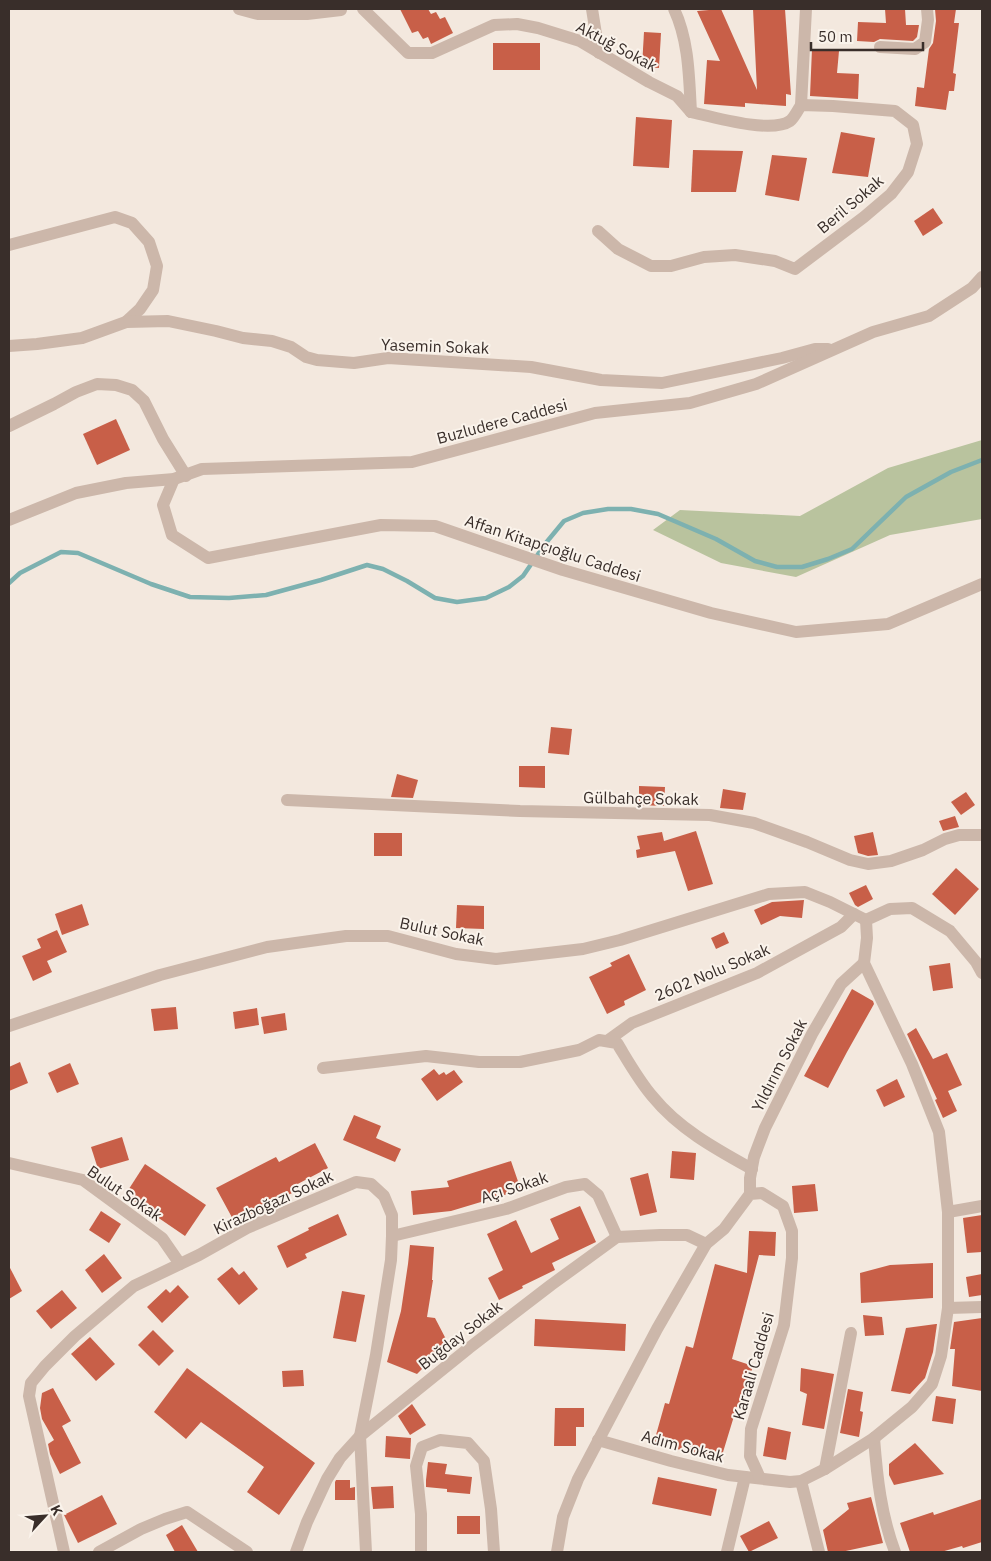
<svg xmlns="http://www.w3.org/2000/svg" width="991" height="1561" font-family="'IBM Plex Sans',sans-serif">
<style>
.green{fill:#b9c39e}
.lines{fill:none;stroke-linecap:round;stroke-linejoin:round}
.stream{stroke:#7db1b0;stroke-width:4.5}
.building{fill:#c85f48}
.minor{stroke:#ccb7aa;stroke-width:12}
.labels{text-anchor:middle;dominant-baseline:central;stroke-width:4;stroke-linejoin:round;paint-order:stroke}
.street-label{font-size:16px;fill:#392e2a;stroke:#faf3eb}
</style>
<rect width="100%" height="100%" fill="#f3e8de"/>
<path class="green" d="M982,440V519L890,535L796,577L721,563L653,530L680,510L800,516L888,468Z"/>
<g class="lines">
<path class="stream" d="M9,583L20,573L61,552L78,553L151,584L190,597L229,598L266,595L321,580L367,565L383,569L407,581L435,598L457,602L486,598L509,587L523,576L545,544L564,521L583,513L608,509H631L658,514L716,539L755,561L777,567H802L828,559L852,549L906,497L951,472L982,460"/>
</g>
<g class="building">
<path d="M400,9H428L431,14L436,12L440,19L445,17L453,33L431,44L428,37L423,39L418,31L412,33Z"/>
<path d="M721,9L757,90L753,9H785L791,95L786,94V106L745,103V107L704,104L707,60L720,61L697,11Z"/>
<path d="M885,9H905L906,25H919L917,37L913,41L880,39L874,42L857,41L858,22L886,23Z"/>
<path d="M935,9H956L954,23H959L953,73L956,74L954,91H949L946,110L915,106L917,87L924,88L929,49L933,43L936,21Z"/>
<path d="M644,32L661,33L659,68L642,67Z"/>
<rect x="493" y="43" width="47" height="27"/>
<path d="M812,49L839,51L837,73L859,74L858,99L810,96Z"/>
<path d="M636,117L672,120L669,168L633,166Z"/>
<path d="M841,132L875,138L868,177L832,173Z"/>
<path d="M693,150L743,151L736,192H691Z"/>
<path d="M772,155L807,158L799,201L765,195Z"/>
<path d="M933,208L943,223L923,236L914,221Z"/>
<path d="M116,419L130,450L97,465L83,434Z"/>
<path d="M551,727L572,729L569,755L548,753Z"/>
<path d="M519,766H545V788L519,787Z"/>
<path d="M397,774L418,780L413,798L391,797Z"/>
<path d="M639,786L665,787L664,806L639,805Z"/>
<path d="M723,789L746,793L743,810L720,808Z"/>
<path d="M966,792L975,805L961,815L951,802Z"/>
<path d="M955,816L959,827L943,831L939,821Z"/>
<path d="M696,831L713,884L688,891L675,851L637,858L636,850L640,849L637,836L662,832L664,841Z"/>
<path d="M873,832L878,855L868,856L858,853L854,836Z"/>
<rect x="374" y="833" width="28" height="23"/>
<path d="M956,868L979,889L955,915L932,894Z"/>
<path d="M866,885L873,899L858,907L855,905L849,893Z"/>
<path d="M804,900L802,918L780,916L761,925L754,910L772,902Z"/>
<path d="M82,904L89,925L62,935L55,914Z"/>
<path d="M457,905L484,906V929L456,928Z"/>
<path d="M57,930L67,952L47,961L52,972L33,981L22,956L41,948L37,939Z"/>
<path d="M724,932L729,943L716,949L711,938Z"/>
<path d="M629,954L646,990L624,1001L625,1005L607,1014L589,977L612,966L610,963Z"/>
<path d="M950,963L953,988L933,991L929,966Z"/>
<path d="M852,989L873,1001L874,1004L847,1052L828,1088L804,1076Z"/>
<path d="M176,1007L178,1029L154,1031L151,1009Z"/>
<path d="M257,1008L259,1025L235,1029L233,1012Z"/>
<path d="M285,1013L287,1030L264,1034L261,1017Z"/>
<path d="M916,1028L933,1059L947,1053L962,1085L948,1091L957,1111L943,1118L935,1100L937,1099L907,1034Z"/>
<path d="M20,1062L28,1083L9,1091V1067Z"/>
<path d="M70,1063L79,1084L57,1093L48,1073Z"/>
<path d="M434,1069L439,1075L444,1072L446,1075L454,1070L463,1082L437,1101L421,1079Z"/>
<path d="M897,1079L905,1097L884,1107L876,1090Z"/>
<path d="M354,1115L381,1126L376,1138L401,1149L395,1162L343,1140Z"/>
<path d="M122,1137L129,1160L98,1169L91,1147Z"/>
<path d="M315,1143L328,1168L292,1187L294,1192L235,1223L216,1188L276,1157L279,1162Z"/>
<path d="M672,1151L696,1153L694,1180L670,1178Z"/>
<path d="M511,1161L521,1190L451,1211L413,1215L411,1191L449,1187L447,1181Z"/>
<path d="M145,1164L206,1205L185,1236L125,1195Z"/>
<path d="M648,1173L657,1212L640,1216L630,1178Z"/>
<path d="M815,1184L818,1211L794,1213L792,1186Z"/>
<path d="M580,1206L596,1242L552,1263L555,1270L522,1286L523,1288L499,1300L488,1278L503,1270L487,1234L516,1220L531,1253L559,1239L550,1219Z"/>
<path d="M101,1211L121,1224L109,1243L89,1230Z"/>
<path d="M338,1214L347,1235L305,1254L307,1258L287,1268L277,1246L309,1230L308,1228Z"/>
<path d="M982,1215V1252L967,1253L963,1218Z"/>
<path d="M749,1231L776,1232L775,1256L759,1255L732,1359L753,1366L741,1404L738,1403L720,1462L654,1442L665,1403L669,1404L686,1346L693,1348L715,1264L747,1273Z"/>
<path d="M410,1245L434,1247L432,1280H433L427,1317L435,1318L448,1343L417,1374L387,1362L401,1311L408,1264Z"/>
<path d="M104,1254L122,1278L102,1293L85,1270Z"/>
<path d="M933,1263V1298L861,1303L860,1273L890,1265Z"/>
<path d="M9,1266L22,1291L9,1299Z"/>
<path d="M232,1267L239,1275L244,1271L258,1289L239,1305L217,1279Z"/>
<path d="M982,1274V1295L969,1297L966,1277Z"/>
<path d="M178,1285L189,1297L162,1323L147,1307L166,1289L170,1293Z"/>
<path d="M62,1290L77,1308L51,1329L36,1311Z"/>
<path d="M342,1291L365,1295L356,1342L333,1338Z"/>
<path d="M863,1315L882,1317L884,1335L865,1336Z"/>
<path d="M982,1318V1391L952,1386L955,1349H950L954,1322Z"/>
<path d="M535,1319L626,1324L625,1351L534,1346Z"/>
<path d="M936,1324H937L933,1352L925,1378L910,1394L891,1391L906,1328Z"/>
<path d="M153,1330L174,1351L159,1366L138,1345Z"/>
<path d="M90,1337L115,1364L96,1381L71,1354Z"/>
<path d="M187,1368L315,1463L279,1515L247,1492L264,1467L201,1422L186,1439L154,1412Z"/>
<path d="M801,1368L834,1374L824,1429L802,1425L807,1394L800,1391Z"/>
<path d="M303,1370L304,1386L283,1387L282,1371Z"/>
<path d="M53,1388L71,1421L62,1426L81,1463L60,1474L50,1454L48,1444L54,1440L42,1419L40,1408L42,1393Z"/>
<path d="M848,1389L863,1392L860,1411L863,1412L859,1437L840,1433Z"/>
<path d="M936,1396L956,1399L953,1424L932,1421Z"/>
<path d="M412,1404L426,1425L410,1435L398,1416Z"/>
<path d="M555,1408H584V1427H576V1446H554Z"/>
<path d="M768,1427L791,1432L786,1460L763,1456Z"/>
<path d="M386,1436L411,1438L410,1459L385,1457Z"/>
<path d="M915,1443L944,1474L894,1485L889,1475V1464Z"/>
<path d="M428,1462L447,1464L445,1474L472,1477L470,1494L447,1492V1489L426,1487V1480Z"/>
<path d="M658,1477L717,1489L711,1516L652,1504Z"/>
<path d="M336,1480H350V1488L355,1487V1500H335V1482Z"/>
<path d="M393,1486L394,1508L373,1509L371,1487Z"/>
<path d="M102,1495L117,1524L78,1543L64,1515Z"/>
<path d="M871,1497L883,1543L841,1552H828L823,1530L849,1509L847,1503Z"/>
<path d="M982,1499V1542L963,1548L962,1546L941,1552H910L900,1523L933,1512L934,1515Z"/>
<rect x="457" y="1516" width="23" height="18"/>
<path d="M769,1521L778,1538L749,1552L740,1536Z"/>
<path d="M182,1525L198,1552H175L166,1535Z"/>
</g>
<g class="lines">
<g class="minor">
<path d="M239,9L258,14H307L341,10V9"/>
<path d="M363,9L408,53H432L494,25L517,24L538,28L580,41L649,82L677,96L691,112"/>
<path d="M592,9L599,53"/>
<path d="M674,9C689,41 689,77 691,112"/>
<path d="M880,47L915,49L925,42L928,20L927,9"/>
<path d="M801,105L806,9"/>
<path d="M598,231L618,249L651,266H671L704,257L735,255L775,261L795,269L864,217L891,194L908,172L917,144L913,125L895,111L833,106L801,105C798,110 794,118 790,121C771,134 713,117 691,112"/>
<path d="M9,245L115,217L132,223L149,242L157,266L153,290L140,309L126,322"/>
<path d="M9,346L37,344L82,338L126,322L168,321L216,331L243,338L272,341L291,347L306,357L317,360L354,363L388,358L531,367L601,380L662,383L782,358L815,349H828"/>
<path d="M9,426L54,404L76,392L97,384L116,385L132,390L144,401L163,439L186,476"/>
<path d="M174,479L163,505L172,535L208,558L381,525L435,526L563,570L711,613L796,632L888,624L982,584"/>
<path d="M9,520L76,493L126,483L174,479L202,469L412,462L595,413L690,403L756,384L873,332L929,316L972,288L982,277"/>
<path d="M287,800L520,811L710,815L754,823L807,842L850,860L868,864L891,861L923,850L945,839L959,835H982"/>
<path d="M9,1026L160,975L267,947L346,936H388L456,954L496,959L583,949L620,940L769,894L805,892L830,902L866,920"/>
<path d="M607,1041L632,1023L757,973L841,927L854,914"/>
<path d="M323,1068L426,1056L479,1062H520L579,1050L599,1040L617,1043C628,1061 639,1081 653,1097C679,1129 716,1149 752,1169"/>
<path d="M9,1163L83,1180L162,1238L180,1264"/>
<path d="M750,1194V1178L754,1157L765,1128L812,1034L841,984L864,963"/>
<path d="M948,1212L982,1206"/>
<path d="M392,1236L506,1209L566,1187L585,1184L598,1195L617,1237"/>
<path d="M948,1308L982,1307"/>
<path d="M874,1438C877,1477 881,1515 895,1552"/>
<path d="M598,1440L671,1461L728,1475L790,1482L801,1481L825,1469L874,1438L912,1407L932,1384L941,1356L948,1308V1212L939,1132L912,1064L864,963L867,938L866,920L890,909L912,908L950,931L976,962L982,973"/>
<path d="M825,1469L851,1333"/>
<path d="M801,1481L819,1552"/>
<path d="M64,1552L29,1396L31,1383L45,1366L75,1336L134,1286L199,1255L247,1228L356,1182L371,1184L384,1196L392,1215V1236L391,1260L376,1355L360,1436L366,1552"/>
<path d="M99,1552L141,1529L165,1519L187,1512L247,1552"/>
<path d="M296,1552L307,1522L327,1479L340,1458L360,1436L469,1348L551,1285L617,1237L660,1235H687L706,1244"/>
<path d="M421,1552V1514L416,1466L422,1447L440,1440L468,1443L484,1461L491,1509L494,1552"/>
<path d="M557,1552L563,1517L578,1479L657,1329L706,1244L724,1229L750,1194L762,1193L783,1206L792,1231V1258L784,1325L751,1429L750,1456L760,1478"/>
<path d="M727,1552L745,1477"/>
</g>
</g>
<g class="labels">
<g class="street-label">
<text transform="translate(617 46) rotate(28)">Aktuğ Sokak</text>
<text transform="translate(850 204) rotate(-40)">Beril Sokak</text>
<text transform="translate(435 346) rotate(2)">Yasemin Sokak</text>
<text transform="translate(502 421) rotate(-15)">Buzludere Caddesi</text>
<text transform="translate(553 548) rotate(18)">Affan Kitapçıoğlu Caddesi</text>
<text transform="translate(641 798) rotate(1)">Gülbahçe Sokak</text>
<text transform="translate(442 931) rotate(12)">Bulut Sokak</text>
<text transform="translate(712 972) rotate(-23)">2602 Nolu Sokak</text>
<text transform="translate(779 1065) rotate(-63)">Yıldırım Sokak</text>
<text transform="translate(514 1187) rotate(-18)">Açı Sokak</text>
<text transform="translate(125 1193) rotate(34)">Bulut Sokak</text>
<text transform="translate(273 1202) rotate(-25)">Kirazboğazı Sokak</text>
<text transform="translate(460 1335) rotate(-38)">Buğday Sokak</text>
<text transform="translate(753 1366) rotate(-74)">Karaali Caddesi</text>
<text transform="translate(683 1446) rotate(15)">Adım Sokak</text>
</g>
</g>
<rect width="991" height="1561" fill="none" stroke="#392e2a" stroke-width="20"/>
<g transform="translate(45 1516) rotate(64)" stroke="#faf3eb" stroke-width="4" paint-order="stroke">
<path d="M0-4L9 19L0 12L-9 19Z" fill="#392e2a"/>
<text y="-8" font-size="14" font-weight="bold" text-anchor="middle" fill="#392e2a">K</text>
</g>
<path d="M811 42v8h112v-8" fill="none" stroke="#392e2a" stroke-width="2.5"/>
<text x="818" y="42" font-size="15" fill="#392e2a" stroke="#faf3eb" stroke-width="4" paint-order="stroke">50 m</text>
</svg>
